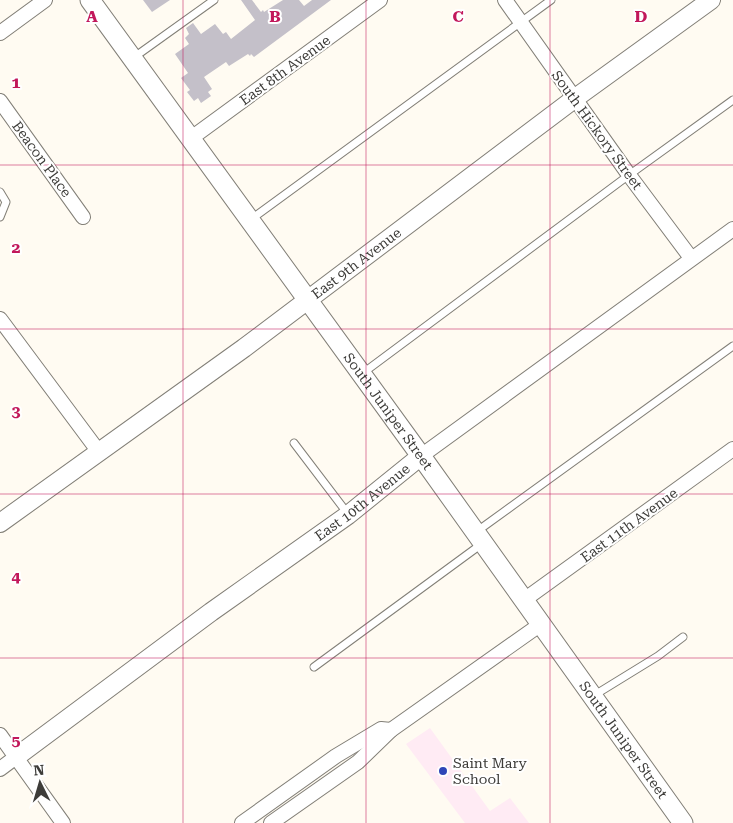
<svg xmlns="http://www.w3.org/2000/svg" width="733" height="823" font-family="'Roboto Serif',serif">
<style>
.education{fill:#ffebf4}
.building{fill:#c4c0c9}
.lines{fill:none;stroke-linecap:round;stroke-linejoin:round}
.service-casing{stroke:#827f77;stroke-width:9}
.minor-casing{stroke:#827f77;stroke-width:16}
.tertiary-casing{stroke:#827f77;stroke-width:20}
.secondary-casing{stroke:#827f77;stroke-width:21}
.service{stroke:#fff;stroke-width:7}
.minor{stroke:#fff;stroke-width:14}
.tertiary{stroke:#fff;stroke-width:18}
.secondary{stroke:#fff;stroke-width:19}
.grid{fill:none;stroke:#c2185b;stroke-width:1;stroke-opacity:0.55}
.poi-dot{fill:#2f46b7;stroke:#fff;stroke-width:2}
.labels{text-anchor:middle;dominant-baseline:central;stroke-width:4;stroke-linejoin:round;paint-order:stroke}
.street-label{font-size:14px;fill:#3d3c39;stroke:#fff}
.poi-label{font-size:14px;fill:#3d3c39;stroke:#fff;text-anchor:start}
.grid-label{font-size:16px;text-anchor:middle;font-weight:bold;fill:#c2185b;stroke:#fff;stroke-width:4;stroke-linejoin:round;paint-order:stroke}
</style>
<rect width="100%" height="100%" fill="#fffbf2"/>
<path class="education" d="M430,728L490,811L510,798L529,823H465L406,744Z"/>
<g class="building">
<path d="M143,0H170L152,12Z"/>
<path d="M241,0H252L261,12L263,10L264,12L283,0H299L304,6L312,0H331L254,57L251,54L250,56L248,54L229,66L226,62L204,77L212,89L208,92L211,96L201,103L198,98L194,101L187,92L190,90L181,78L188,73L175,54L189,44L185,38L189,34L186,28L193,23L201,34L215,24L223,34L226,32L231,39L255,20Z"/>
</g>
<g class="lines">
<defs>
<g id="service">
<path d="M133,58L214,0"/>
<path d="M0,192L6,202L0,217"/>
<path d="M250,220L551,0"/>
<path d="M363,373L629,175L733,100"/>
<path d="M294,443L348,514"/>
<path d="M476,532L733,346"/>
<path d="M314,667L483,543"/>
<path d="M593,696L658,656L683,637"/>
</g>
<g id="minor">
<path d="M505,0L629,175L691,258"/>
<path d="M0,33L45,0"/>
<path d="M0,101L83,217"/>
<path d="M190,139L380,0"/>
<path d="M0,319L99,452"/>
<path d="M421,456L733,229"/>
<path d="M524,600L733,449"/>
<path d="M0,735L63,823"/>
<path d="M0,769L16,757"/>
<path d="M242,823L336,756L381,729L391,730"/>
<path d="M271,823L358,762L391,730L541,624"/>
</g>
<g id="tertiary">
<path id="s1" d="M0,523L244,348L574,99L711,0"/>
<path id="s2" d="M16,757L211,612L348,515L421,456"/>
</g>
<g id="secondary">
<path id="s3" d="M90,0L421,456L683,823"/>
</g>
</defs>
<use href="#service" class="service-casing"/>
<use href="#minor" class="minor-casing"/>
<use href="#tertiary" class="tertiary-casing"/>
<use href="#secondary" class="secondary-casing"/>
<use href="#service" class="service"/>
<use href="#minor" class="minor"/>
<use href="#tertiary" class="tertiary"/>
<use href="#secondary" class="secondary"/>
</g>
<path class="grid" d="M183,0V823M366,0V823M550,0V823M0,165H733M0,329H733M0,494H733M0,658H733"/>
<circle class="poi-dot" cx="443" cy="771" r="5"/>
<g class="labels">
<g class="street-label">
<text transform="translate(285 70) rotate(-36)">East 8th Avenue</text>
<text transform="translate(597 130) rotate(54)">South Hickory Street</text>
<text transform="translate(42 159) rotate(54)">Beacon Place</text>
<text stroke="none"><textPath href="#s1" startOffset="441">East 9th Avenue</textPath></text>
<text stroke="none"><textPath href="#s3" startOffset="508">South Juniper Street</textPath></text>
<text stroke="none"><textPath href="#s2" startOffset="430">East 10th Avenue</textPath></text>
<text transform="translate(629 525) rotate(-36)">East 11th Avenue</text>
<text stroke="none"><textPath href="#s3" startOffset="912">South Juniper Street</textPath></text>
</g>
<g class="poi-label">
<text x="453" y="763">Saint Mary<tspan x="453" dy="16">School</tspan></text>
</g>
</g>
<g class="grid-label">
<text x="92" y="22">A</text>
<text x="275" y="22">B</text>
<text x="458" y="22">C</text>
<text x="641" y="22">D</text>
<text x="16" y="88">1</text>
<text x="16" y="253">2</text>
<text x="16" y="417">3</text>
<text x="16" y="582">4</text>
<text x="16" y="746">5</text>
</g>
<g transform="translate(40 783) rotate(355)" stroke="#ffffff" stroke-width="4" paint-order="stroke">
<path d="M0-4L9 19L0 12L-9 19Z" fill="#3d3c39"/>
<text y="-8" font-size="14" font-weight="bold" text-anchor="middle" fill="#3d3c39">N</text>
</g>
</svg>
